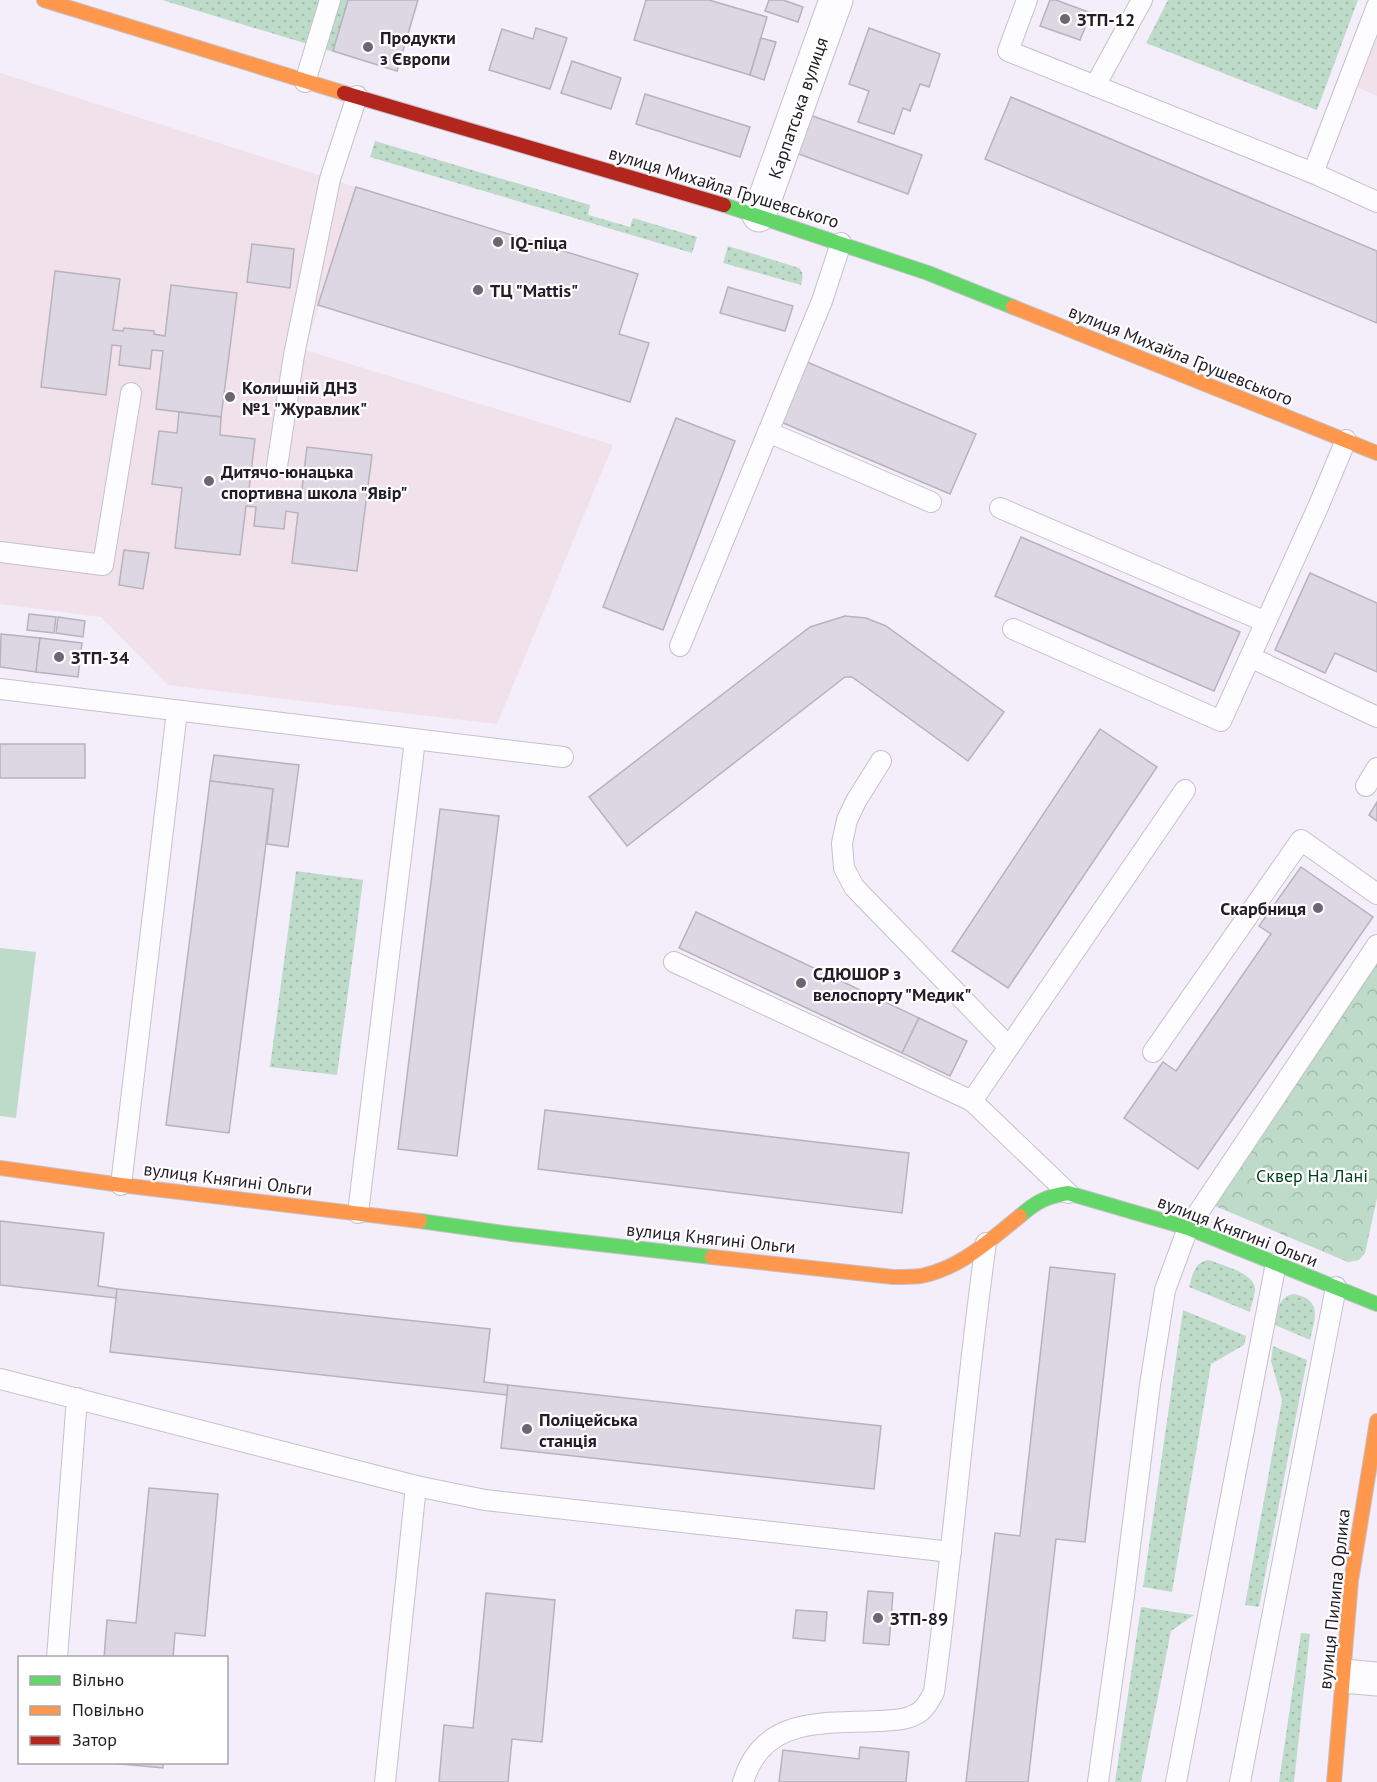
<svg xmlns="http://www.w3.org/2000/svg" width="1377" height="1782" font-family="'PT Sans',sans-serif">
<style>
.education{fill:#f1e1eb}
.grass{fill:url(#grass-dots)}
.forest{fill:url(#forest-crowns)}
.pitch{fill:#bddbc8}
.building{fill:#dcd7e2;stroke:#b7b2bc;stroke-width:1.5}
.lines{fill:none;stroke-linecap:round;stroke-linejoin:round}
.lane-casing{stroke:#c6c1cb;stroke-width:22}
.street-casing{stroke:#c6c1cb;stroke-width:35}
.fast-casing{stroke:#c6c1cb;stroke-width:16}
.slow-casing{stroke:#c6c1cb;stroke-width:16}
.jam-casing{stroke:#c6c1cb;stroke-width:16}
.lane{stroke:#fdfcfe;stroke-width:20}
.street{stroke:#fdfcfe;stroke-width:33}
.fast{stroke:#63d668;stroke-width:14}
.slow{stroke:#ff974d;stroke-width:14}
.jam{stroke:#b3261e;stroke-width:14}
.poi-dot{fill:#6b6671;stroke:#fff;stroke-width:2}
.labels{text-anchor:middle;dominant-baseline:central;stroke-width:4.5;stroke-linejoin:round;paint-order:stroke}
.poi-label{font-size:18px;font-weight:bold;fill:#221d28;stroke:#fff;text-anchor:start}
.street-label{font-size:18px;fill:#221d28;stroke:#fff}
.park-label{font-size:18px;fill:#02431e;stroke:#fff}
</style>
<defs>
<pattern id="grass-dots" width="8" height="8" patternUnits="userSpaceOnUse" patternTransform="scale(1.5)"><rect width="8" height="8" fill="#bddbc8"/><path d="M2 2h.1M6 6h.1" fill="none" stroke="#a2bcac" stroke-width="1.8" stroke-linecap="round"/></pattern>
<pattern id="forest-crowns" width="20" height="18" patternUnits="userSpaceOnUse" patternTransform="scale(1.5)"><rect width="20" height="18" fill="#bddbc8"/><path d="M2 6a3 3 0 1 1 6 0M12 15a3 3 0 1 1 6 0" fill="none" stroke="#a2bcac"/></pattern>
</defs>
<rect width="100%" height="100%" fill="#f3eef9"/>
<g class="education">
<path d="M1368,0H1377V96L1339,79Z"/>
<path d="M0,73L356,187L305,350L613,445L497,724L168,685L101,617L0,604Z"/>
</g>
<g class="grass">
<path d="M162,0H418L397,71Z"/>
<path d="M1168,0H1358L1317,110L1146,43Z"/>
<path d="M375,141L590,205L588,215L630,227L633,218L697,237L692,253L370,157Z"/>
<path d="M728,246L799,268C804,273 803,278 801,285L723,263Z"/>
<path d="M296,871L363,880L337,1075L270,1067Z"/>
<path d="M1209,1260C1221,1265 1255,1273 1255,1289C1255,1296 1251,1305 1250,1312L1189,1287C1193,1274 1194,1262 1209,1260Z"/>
<path d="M1294,1294C1323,1300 1315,1318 1310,1340L1275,1325C1278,1311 1277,1297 1294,1294Z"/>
<path d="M1183,1310L1246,1336L1244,1345L1211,1364L1172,1592L1143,1587Z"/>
<path d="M1273,1346L1307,1360L1259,1607L1245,1605L1282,1400L1271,1361Z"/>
<path d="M1141,1607L1194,1615L1171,1631L1141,1782H1115Z"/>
<path d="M1301,1633L1310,1634L1294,1782H1279Z"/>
</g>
<path class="forest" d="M1377,962V1198L1365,1253L1359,1260L1348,1262L1215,1206Z"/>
<path class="pitch" d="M0,948L36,952L16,1118L0,1116Z"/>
<g class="building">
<path d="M348,0H418L397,71L333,51Z"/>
<path d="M646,0H709L767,17L750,75L634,40Z"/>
<path d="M769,0H783L803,7L798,22L765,11Z"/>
<path d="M1050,0H1056L1091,13L1080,40L1040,26Z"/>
<path d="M536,28L567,38L550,89L489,70L502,29L533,39Z"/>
<path d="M869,28L940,54L929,87L920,84L910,111L903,108L894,134L858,122L869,91L849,84Z"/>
<path d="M761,38L776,42L764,80L750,75Z"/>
<path d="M572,61L621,78L611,109L561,93Z"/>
<path d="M645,94L750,127L740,157L636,124Z"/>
<path d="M1011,97L1377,251V323L985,159Z"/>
<path d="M810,115L922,155L908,194L796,153Z"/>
<path d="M356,187L638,274L619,334L649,343L630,402L318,305Z"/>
<path d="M252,244L294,249L290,288L247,282Z"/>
<path d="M55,271L120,279L113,330L123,331L124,328L154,331V334L165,336L171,285L237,293L221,417L156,409L163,351L152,350L150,369L119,365L121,346L112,345L106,395L41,387Z"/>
<path d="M728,287L793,306L785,331L720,313Z"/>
<path d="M807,362L976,434L950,494L781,422Z"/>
<path d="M179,412L221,417L220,435L255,439L249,490L258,492L259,489L289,493V496L301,497L307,447L372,455L357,571L292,563L298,513L286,511L284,529L254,526L256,507L246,506L240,555L175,548L182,488L152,484L159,431L177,433Z"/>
<path d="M676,418L735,441L663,630L603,607Z"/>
<path d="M1021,537L1240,632L1214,691L995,596Z"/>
<path d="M124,550L149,553L143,589L119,585Z"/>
<path d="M1310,573L1377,603V672L1335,653L1325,673L1275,650Z"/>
<path d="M29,614L56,617L54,633L27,630Z"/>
<path d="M845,616L866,618L886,626L1004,712L968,761L852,677H845L627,846L589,797L810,627Z"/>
<path d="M58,617L85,621L83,637L56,633Z"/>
<path d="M1,634L40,638L36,672L0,667Z"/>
<path d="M40,638L82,643L78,677L36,672Z"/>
<path d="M1100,729L1157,767L1008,988L952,951Z"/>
<rect x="0" y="744" width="85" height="34"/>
<path d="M214,755L299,765L288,847L267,844L273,789L210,781Z"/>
<path d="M210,781L273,789L229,1133L166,1125Z"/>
<path d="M1377,802V821L1369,815Z"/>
<path d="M440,809L499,816L457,1156L398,1149Z"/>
<path d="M1301,867L1373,917L1198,1169L1124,1118L1163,1062L1176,1071L1271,934L1259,926Z"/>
<path d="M696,912L919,1018L902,1053L679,948Z"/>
<path d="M919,1018L967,1041L950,1076L902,1053Z"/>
<path d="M545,1110L909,1153L902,1213L538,1169Z"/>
<path d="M0,1221L104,1233L98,1286L117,1289L116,1298L0,1285Z"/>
<path d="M1050,1267L1115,1274L1085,1542L1056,1539L1028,1782H966L995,1533L1020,1536Z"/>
<path d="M117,1289L490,1329L484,1382L508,1385L507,1395L110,1352Z"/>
<path d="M508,1385L881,1426L874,1489L501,1448Z"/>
<path d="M149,1488L218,1494L205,1636L175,1633L173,1658H104L107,1620L136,1623Z"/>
<path d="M868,1591L893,1593L889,1645L863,1643Z"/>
<path d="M486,1593L555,1600L542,1742L512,1739L508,1782H439L444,1725L473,1728Z"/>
<path d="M796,1610L827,1612L825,1641L793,1638Z"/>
<path d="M860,1747L909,1752L906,1782H779L783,1750L859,1759Z"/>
<path d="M99,1762H163V1768Z"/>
</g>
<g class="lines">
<defs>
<g id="lane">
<path d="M1027,0L1008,51L1313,173L1377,202"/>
<path d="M305,82L330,0"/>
<path d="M1095,86L1142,0"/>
<path d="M1313,173L1377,6"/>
<path d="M768,432L931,502"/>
<path d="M277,466L294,355L330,179L357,96"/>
<path d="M1000,508L1266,622"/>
<path d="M0,552L103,565L131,393"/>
<path d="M1013,629L1221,721L1318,507L1346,440"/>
<path d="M680,646L822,301L841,243"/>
<path d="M1250,657L1377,717"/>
<path d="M0,689L563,757"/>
<path d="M881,761L856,801L847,820L842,843L844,868L854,887L1009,1047"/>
<path d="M1366,786L1377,768"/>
<path d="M674,962L972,1101"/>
<path d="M1153,1052L1301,840L1377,894"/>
<path d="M121,1185L177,711"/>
<path d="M1068,1193L972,1101L1185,790"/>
<path d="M358,1213L415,740"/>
<path d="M0,1379L416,1486L485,1500L951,1552"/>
<path d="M57,1658L77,1398"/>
<path d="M385,1782L416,1486"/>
<path d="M743,1782C763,1716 822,1724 877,1721C893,1720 908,1721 921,1711C927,1706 931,1698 934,1692C954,1543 965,1392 986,1243"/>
<path d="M1098,1782L1124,1595L1150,1385L1165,1290L1188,1228L1377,945"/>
<path d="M1176,1782L1276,1263"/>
<path d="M1240,1782L1336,1287"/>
</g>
<g id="street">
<path d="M759,215L836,0"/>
<path d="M1343,1676L1377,1679"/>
</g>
<g id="fast">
<path d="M724,205L928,273L1013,307"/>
<path d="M1020,1216C1036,1202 1047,1196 1068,1193L1188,1228L1377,1304"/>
<path d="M420,1221L512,1234L712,1257"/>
</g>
<g id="slow">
<path d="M44,0L344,93"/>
<path d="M1013,307L1377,453"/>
<path d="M0,1168L121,1185L420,1221"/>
<path d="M712,1257L893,1277C902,1277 912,1277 921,1276C961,1268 990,1240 1020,1216"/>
<path d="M1334,1782L1351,1581L1377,1421"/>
</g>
<path id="jam" d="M344,93L724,205"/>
</defs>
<use href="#lane" class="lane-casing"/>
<use href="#street" class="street-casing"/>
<use href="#fast" class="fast-casing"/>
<use href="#slow" class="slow-casing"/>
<use href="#jam" class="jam-casing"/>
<use href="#lane" class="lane"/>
<use href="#street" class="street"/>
<use href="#fast" class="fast"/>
<use href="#slow" class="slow"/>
<use href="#jam" class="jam"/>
</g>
<g class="poi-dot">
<circle cx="1065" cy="19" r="6"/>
<circle cx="368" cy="47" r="6"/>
<circle cx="498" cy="242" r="6"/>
<circle cx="478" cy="290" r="6"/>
<circle cx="230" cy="397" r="6"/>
<circle cx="209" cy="481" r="6"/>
<circle cx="59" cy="657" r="6"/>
<circle cx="1318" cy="908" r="6"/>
<circle cx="801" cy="983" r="6"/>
<circle cx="527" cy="1429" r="6"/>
<circle cx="878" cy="1618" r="6"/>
</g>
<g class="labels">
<g class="poi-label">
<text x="1077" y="19">ЗТП-12</text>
<text x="380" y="37">Продукти<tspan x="380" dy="21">з Європи</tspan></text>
<text x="510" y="242">IQ-піца</text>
<text x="490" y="290">ТЦ "Mattis"</text>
<text x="242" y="387">Колишній ДНЗ<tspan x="242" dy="21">№1 "Журавлик"</tspan></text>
<text x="221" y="471">Дитячо-юнацька<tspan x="221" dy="21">спортивна школа "Явір"</tspan></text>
<text x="71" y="657">ЗТП-34</text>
<text x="1306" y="908" text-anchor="end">Скарбниця</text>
<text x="813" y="973">СДЮШОР з<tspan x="813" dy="21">велоспорту "Медик"</tspan></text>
<text x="539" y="1419">Поліцейська<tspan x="539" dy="21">станція</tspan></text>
<text x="890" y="1618">ЗТП-89</text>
</g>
<g class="street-label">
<text transform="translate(798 108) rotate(-71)">Карпатська вулиця</text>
<text transform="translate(724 187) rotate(17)">вулиця Михайла Грушевського</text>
<text transform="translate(1181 355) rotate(22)">вулиця Михайла Грушевського</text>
<text transform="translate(228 1179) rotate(7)">вулиця Княгині Ольги</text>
<text transform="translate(1238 1231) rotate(21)">вулиця Княгині Ольги</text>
<text transform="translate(711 1238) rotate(6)">вулиця Княгині Ольги</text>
<text transform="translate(1334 1599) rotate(-84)">вулиця Пилипа Орлика</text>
</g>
<g class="park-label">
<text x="1312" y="1175">Сквер На Лані</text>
</g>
</g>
<rect x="18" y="1656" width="210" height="108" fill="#ffffff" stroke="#a7a5a9" stroke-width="1.5"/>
<rect x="30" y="1676" width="30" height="9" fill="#63d668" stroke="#a7a5a9" stroke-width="1.5"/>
<text x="72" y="1686" font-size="18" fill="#221d28">Вільно</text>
<rect x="30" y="1706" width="30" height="9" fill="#ff974d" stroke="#a7a5a9" stroke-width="1.5"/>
<text x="72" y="1716" font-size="18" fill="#221d28">Повільно</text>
<rect x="30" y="1736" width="30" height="9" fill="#b3261e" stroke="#a7a5a9" stroke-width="1.5"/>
<text x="72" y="1746" font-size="18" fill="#221d28">Затор</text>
</svg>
